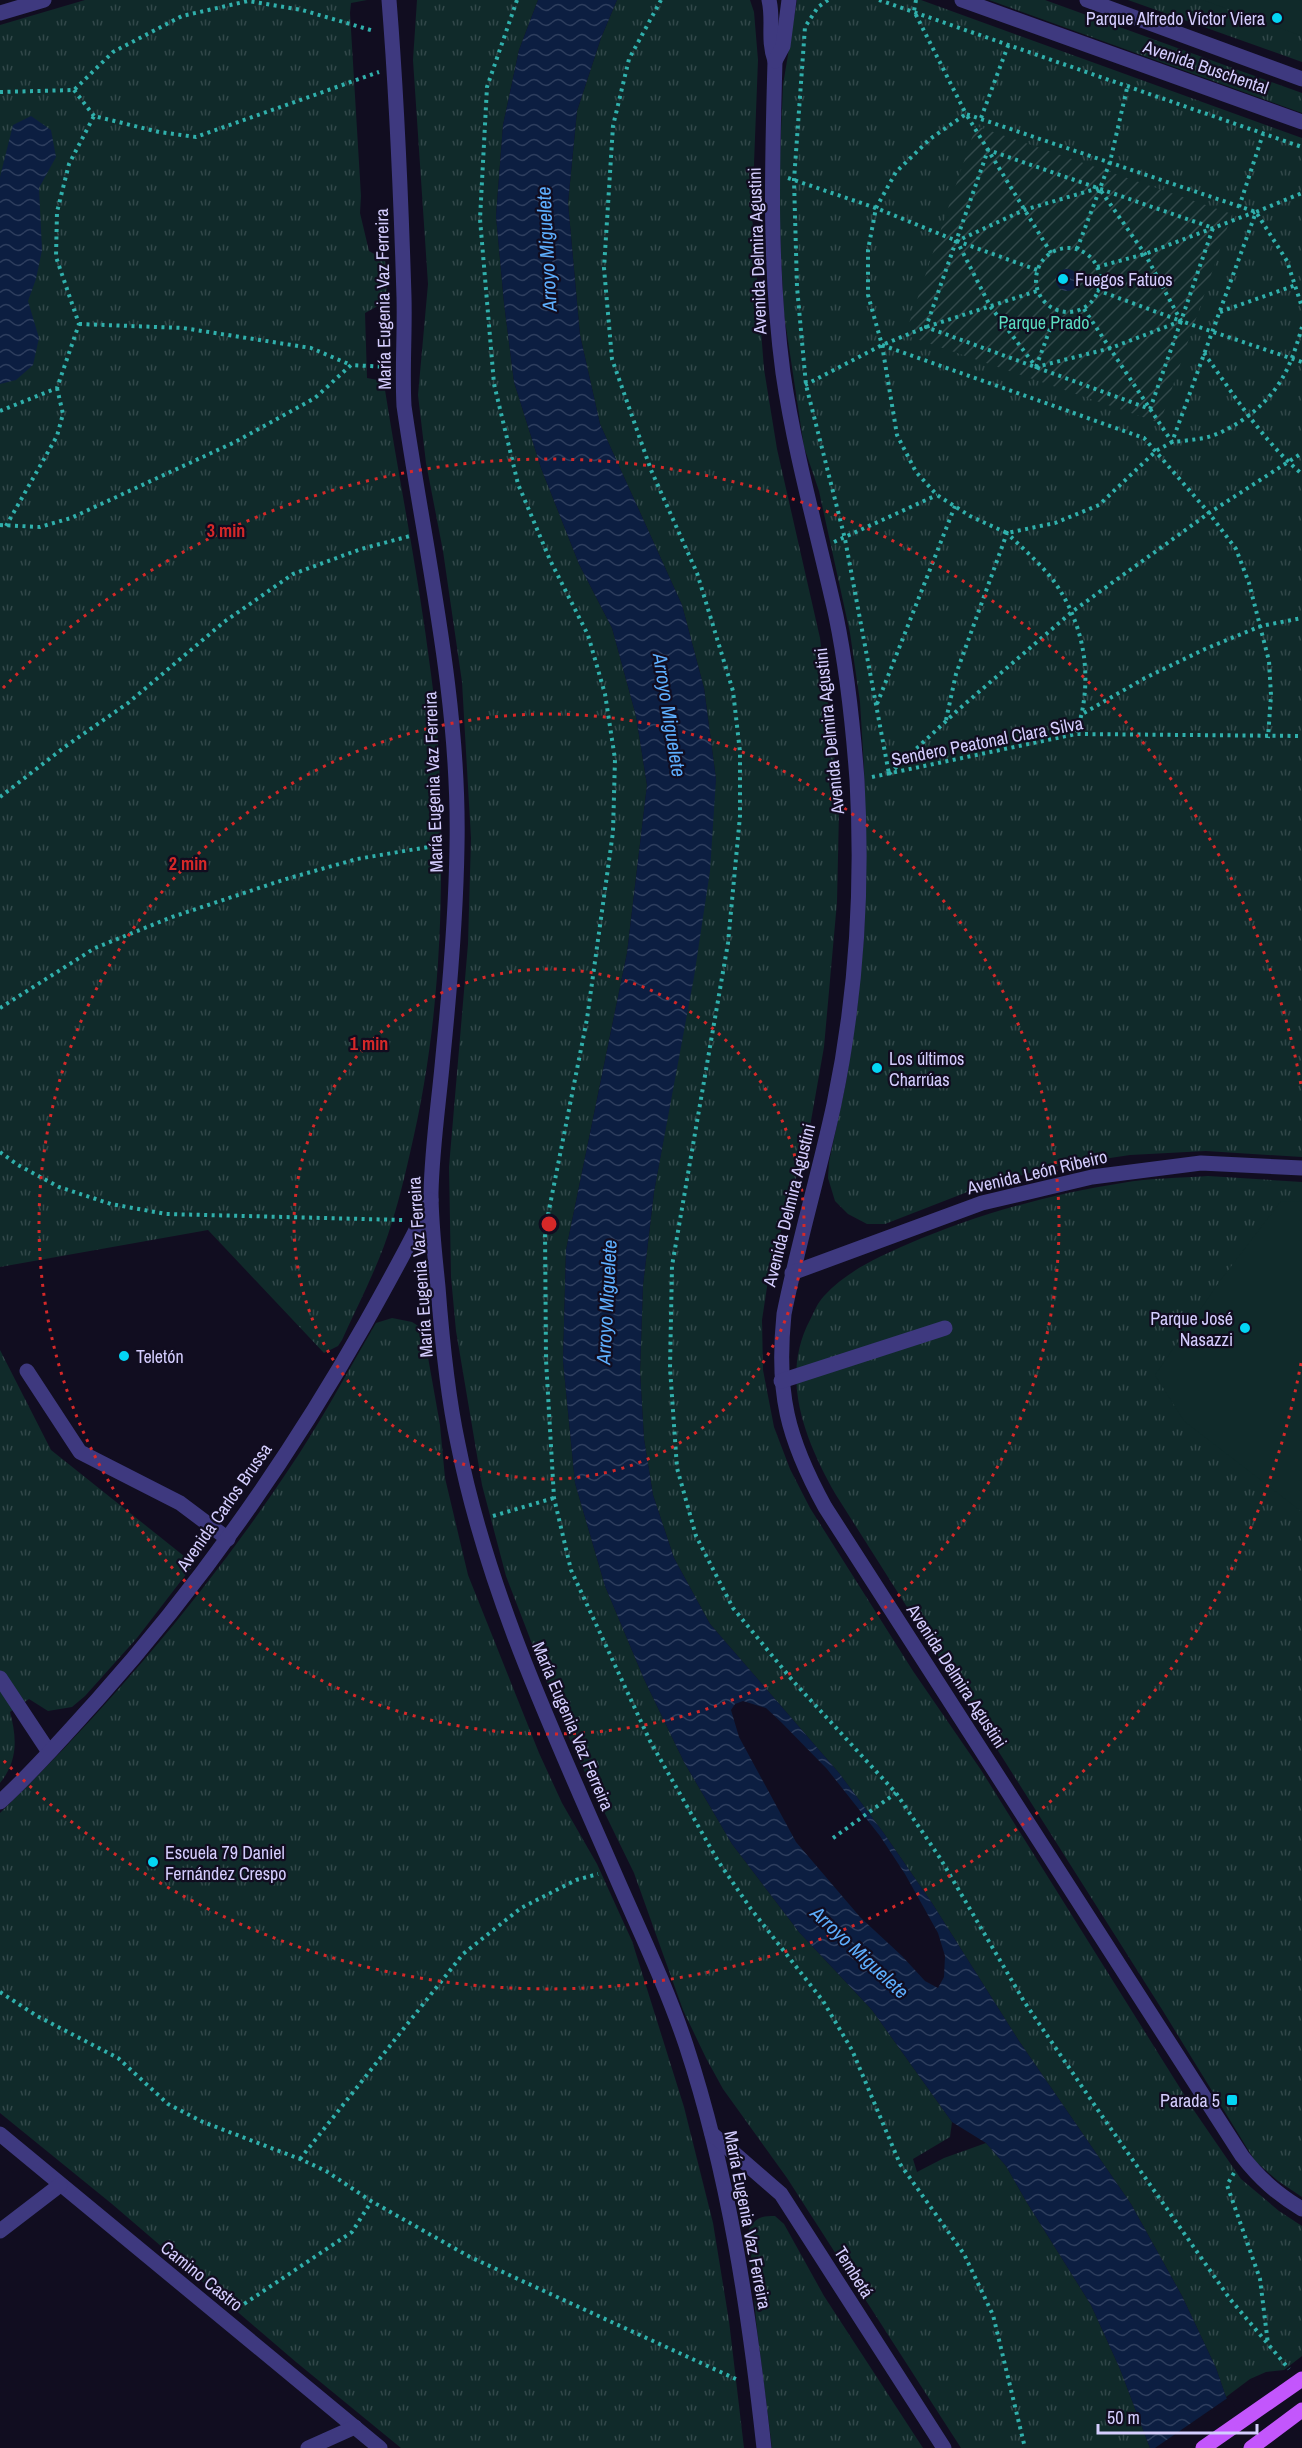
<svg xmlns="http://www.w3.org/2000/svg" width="1302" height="2448" font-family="'Archivo Narrow',sans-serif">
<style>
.grass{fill:url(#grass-tufts)}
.garden{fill:url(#garden-furrows)}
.pitch{fill:#102a2a}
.water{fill:url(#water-waves);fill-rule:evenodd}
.pier{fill:#110d20}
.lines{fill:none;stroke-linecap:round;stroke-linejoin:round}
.path{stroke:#30b0ac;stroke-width:4;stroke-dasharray:3 4.5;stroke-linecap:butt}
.minor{stroke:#3e397f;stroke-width:15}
.major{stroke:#c356fc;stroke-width:15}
.ring{fill:none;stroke:#d62828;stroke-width:3;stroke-dasharray:3 6}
.poi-dot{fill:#04d5f4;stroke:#110d20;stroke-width:2}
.labels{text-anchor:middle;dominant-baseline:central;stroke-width:4.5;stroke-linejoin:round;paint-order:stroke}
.poi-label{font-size:18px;fill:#d4cdfe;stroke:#110d20;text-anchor:start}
.street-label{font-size:18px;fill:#d4cdfe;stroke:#110d20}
.park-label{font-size:18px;fill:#5bddc0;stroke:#110d20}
.water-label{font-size:20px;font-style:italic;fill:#5daefd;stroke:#110d20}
.centre{fill:#d62828;stroke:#110d20;stroke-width:3}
.ring-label{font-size:18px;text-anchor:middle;font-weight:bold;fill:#d62828;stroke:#110d20;stroke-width:4.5;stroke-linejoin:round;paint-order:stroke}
</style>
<defs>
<pattern id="grass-tufts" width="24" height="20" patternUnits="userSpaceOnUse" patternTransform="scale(1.5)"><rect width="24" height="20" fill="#102a2a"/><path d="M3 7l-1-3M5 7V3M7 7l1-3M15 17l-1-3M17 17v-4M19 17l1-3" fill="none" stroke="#32484a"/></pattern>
<pattern id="garden-furrows" width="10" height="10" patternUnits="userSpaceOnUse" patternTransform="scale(1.5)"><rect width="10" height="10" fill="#102a2a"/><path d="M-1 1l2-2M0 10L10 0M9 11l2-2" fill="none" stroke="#32484a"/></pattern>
<pattern id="water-waves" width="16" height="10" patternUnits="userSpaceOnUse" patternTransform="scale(1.5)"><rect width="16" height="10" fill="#0c1e41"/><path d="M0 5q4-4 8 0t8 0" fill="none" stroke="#2e3e5e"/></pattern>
</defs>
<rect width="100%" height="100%" fill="#110d20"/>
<g class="grass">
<path d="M85,0H367L351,3L350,13L361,196L360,213L369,251L385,260L387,282L386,299L376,307L365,313L367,378L383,381L385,390C400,485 419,578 431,674C439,731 441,790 441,848C442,952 434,1052 410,1153C403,1184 395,1216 384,1246C372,1278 356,1309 342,1340L338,1346L324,1353L208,1230L0,1267V25Z"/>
<path d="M417,0H538L519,50L503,125L496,216L504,303L514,382L541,468L579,564L612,628L636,716L647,785L627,953L566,1250L563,1361L575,1483L605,1586L644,1679L684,1762L732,1844L799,1932L872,2010L952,2122L950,2137L913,2159L917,2172L944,2158L986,2143L1006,2166L1026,2201L1091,2305L1120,2369L1150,2448H961L787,2178L723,2089L706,2058L683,2010L634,1873L574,1750L541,1667L506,1576L482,1485L456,1331L451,1277L449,1167L468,944L471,838L462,682L443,551L426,463L418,395L428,284L413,60Z"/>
<path d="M617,0H750L754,12L758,60L752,215L764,369L777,449L820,638L832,733L839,811L837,902L824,1047L809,1132L769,1274L762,1320L763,1370L774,1427L790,1469L810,1508L913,1671L981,1770L1195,2112L1241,2179L1279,2211L1302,2226V2356L1284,2370L1266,2372L1250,2379L1226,2397L1216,2368L1182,2296L1131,2204L1019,2041L932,1903L883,1832L839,1773L710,1624L674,1558L653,1495L644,1439L640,1371L643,1285L654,1192L672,1092L716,779L704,688L682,605L600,424L580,335L568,203L577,111L601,38Z"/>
<path d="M797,0H921L1302,138V1157L1206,1151L1130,1155L1050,1167L975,1189L885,1224H867L848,1214L835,1201L828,1178L829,1162L846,1082L857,1010L864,936L866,852L864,767L860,702L850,633L819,491L804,447L784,314L780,235V155L783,85Z"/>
<path d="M989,0H1045L1302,93V113Z"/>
<path d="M1128,0H1302V62Z"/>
<path d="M1208,1176L1302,1182V2197L1278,2181L1255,2161L1163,2011L836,1495C806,1442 779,1378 810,1320C814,1312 818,1302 824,1296C847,1271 878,1257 908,1244C976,1215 1049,1194 1122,1183C1150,1178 1179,1178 1208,1176Z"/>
<path d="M392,1318L412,1322L423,1329L440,1425L445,1478L468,1575L539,1753L562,1803L597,1864L632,1941L684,2107L713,2223L729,2321L744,2448H401L296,2362L112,2204L0,2113V1813C106,1710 205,1595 287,1472C320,1424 347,1372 376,1323Z"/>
<path d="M0,1350L51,1450L194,1564L137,1638L85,1696L72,1707L48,1711L29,1699L10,1712C17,1738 18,1761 0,1783Z"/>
<path d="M775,2216L784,2224L824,2296L923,2448H772L756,2321L749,2229C756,2217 762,2216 775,2216Z"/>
</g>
<path class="garden" d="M976,126L1232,214L1160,423L905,335Z"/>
<g class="pitch">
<path d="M1203,0H1302V36Z"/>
<path d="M1281,1201L1302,1202V1512L1184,1421L1155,1375L1220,1281Z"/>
</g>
<g class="water">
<path d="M538,0H617L601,38L577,111L568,203L580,335L600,424L682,605L704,688L716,779L710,871L694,977L654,1192L643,1285L640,1371L644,1439L653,1495L674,1558L710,1624L839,1773L883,1832L932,1903L1019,2041L1131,2204L1182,2296L1216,2368L1226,2397L1256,2448H1150L1120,2369L1091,2305L1026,2201L1006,2166L986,2143L952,2122L872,2010L799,1932L732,1844L684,1762L644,1679L605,1586L575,1483L563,1361L566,1250L627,953L647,785L636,716L612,628L579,564L541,468L514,382L504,303L496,216L503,125L519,50ZM743,1701L766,1708L781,1722L827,1769L880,1836L905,1874L938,1933L945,1956L944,1977L938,1988L925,1981L902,1956L860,1917L796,1842L739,1737L731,1710L735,1704Z"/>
<path d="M31,116L51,130L56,157L39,188L42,250L36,279L28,301L39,338L33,365L16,380L0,384V177L13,125Z"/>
<circle cx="1067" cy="280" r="11"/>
</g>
<path class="pier" d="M1229,2397L1259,2448H1155Z"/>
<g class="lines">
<g class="path">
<path d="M517,0L487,87L480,219L494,384L518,484L550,560L588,635L605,694L615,759L613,832L587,1019L545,1230L546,1360L554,1498L571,1570L650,1741L718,1861L751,1909L823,2001L852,2050L900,2164L964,2254L993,2315L1025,2448"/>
<path d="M661,0L629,59L613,126L604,268L612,359L651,470L697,573L733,691L740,752V816L728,943L672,1266L670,1368L677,1468L696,1536L733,1608L793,1681L896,1793L940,1858L1025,2003L1102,2116L1230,2299L1289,2369"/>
<path d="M828,0L818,7L805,27L794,180L797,287L806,385L845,539L889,774"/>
<path d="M879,0L1302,147"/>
<path d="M916,0L914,11L966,114L1256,212L1287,261L1302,307"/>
<path d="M74,90L94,116"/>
<path d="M0,92L74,90L113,52L182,16L248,1L302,10L374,31"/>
<path d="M981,118L1009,43"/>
<path d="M788,178L876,208L868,250V295L882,345L897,435L916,472L937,495L970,516L1007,533L1055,523L1099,505L1156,451L1172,442L1256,212L1302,193"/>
<path d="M1239,207L1263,134"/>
<circle cx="1068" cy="280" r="32"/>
<path d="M1077,249L1110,162L1128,84"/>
<path d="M1097,267L1145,254L1255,212"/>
<path d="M1037,270L957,241L876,208L896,172L930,139L966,114L1051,253"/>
<path d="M1097,290L1181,321L1150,409L926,327L988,150L1213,228L1181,321L1145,254L1099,188L1024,210L957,241L990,306L1036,367L1111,348L1181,321L1302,362"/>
<path d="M1084,309L1172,442C1182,441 1193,440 1204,438C1218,435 1230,428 1241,421C1279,395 1290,369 1302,327"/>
<path d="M1220,312L1296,285"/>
<path d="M79,324L183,328L311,348L351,365"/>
<path d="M882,345L1144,438L1209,513L1236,549L1249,583L1269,661L1271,695L1268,738"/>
<path d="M1204,353C1234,395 1262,440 1302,474"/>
<path d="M1036,367L1057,310"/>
<path d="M805,385L882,345L926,327L1037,291"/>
<path d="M0,411L57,388L79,324L56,257L57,212L69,164L94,116L159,132L196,137L379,72"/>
<path d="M0,525L40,527L71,518L235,442L315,398L351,365L388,367"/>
<path d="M6,526L57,436L63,414L57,388"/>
<path d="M834,542L937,495"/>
<path d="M877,704L955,506"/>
<path d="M1084,713L1145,678L1205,649L1261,626L1302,618"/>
<path d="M946,720L956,674L1007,533C1022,548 1040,563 1053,580C1086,626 1094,681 1076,734"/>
<path d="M889,774L959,709L1073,611L1209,513L1302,453"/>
<path d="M872,777L1076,734L1302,736"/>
<path d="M0,797L66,746L128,703L224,622L293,574L361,549L410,536"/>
<path d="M0,1008L95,948L172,917L286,879L357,859L440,845"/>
<path d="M0,1152L18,1165L59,1187L111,1204L166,1214L403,1220"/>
<path d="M493,1516L554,1498"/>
<path d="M833,1838L896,1793"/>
<path d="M0,1992L37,2016L118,2058L168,2104L203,2122L300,2159L326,2171L371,2201L470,2257L738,2380"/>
<path d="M300,2159L463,1954L521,1908L576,1880L598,1874"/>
<path d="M1234,2173L1227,2185L1260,2279L1268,2344"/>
<path d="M238,2308L352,2232L371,2202"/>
</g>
<g class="minor">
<path d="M389,0C397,99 401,198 404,297C405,333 402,370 404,406C425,552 460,697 457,846C456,916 450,986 443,1056C439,1101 432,1147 431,1193C431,1224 435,1256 438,1287C442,1340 447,1393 458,1444C488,1596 556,1738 617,1879C641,1934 667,1988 686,2045C729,2176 749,2311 764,2448"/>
<path d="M769,0C774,21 767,39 775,61C772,166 769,269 783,373C795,455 818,535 836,616C847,669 853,726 857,780C863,887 856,999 834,1104C819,1174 798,1244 784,1314C776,1393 787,1438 825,1507L1242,2156C1260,2179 1277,2194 1302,2209"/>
<path d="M962,0L1302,122"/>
<path d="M1087,0L1302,79"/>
<path d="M0,13L44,0"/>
<path d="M775,61L783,46L789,0"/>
<path d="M792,1273L982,1203L1092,1177L1201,1163L1302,1168"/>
<path d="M27,1371L80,1452L180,1503L228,1539"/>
<path d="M781,1381L945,1328"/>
<path d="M0,1678L49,1752"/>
<path d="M0,1802C35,1770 66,1734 97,1700C200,1585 289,1458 365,1324C388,1283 411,1242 431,1200"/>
<path d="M0,2134L380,2448"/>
<path d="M712,2134L781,2194L944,2448"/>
<path d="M0,2231L60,2185"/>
<path d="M308,2448L355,2427"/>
</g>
<g class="major">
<path d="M1203,2448L1302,2379"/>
<path d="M1251,2448L1302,2410"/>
</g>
</g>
<g class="ring">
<circle cx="549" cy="1224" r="255"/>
<circle cx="549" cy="1224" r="510"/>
<path d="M1301 1363A765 765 0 0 1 3 1760M3 688A765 765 0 0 1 1301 1085"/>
</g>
<g class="poi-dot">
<circle cx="1277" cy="18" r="6"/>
<circle cx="1063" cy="279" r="6"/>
<circle cx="877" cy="1068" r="6"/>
<circle cx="1245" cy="1328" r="6"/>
<circle cx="124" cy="1356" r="6"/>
<circle cx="153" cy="1862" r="6"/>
<rect x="1226" y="2094" width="12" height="12" rx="3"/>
</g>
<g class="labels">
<g class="poi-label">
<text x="1265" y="18" text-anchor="end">Parque Alfredo Víctor Viera</text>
<text x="1075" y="279">Fuegos Fatuos</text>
<text x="889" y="1058">Los últimos<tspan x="889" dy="21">Charrúas</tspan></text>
<text x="1233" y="1318" text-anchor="end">Parque José<tspan x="1233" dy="21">Nasazzi</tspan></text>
<text x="136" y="1356">Teletón</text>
<text x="165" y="1852">Escuela 79 Daniel<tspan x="165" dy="21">Fernández Crespo</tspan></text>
<text x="1220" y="2100" text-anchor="end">Parada 5</text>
</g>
<g class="street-label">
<text transform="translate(1206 67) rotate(19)">Avenida Buschental</text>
<text transform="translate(757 251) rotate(-92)">Avenida Delmira Agustini</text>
<text transform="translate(383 299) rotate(-91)">María Eugenia Vaz Ferreira</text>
<text transform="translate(829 731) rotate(-96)">Avenida Delmira Agustini</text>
<text transform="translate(987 741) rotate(-11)">Sendero Peatonal Clara Silva</text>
<text transform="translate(433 782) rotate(-92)">María Eugenia Vaz Ferreira</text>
<text transform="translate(1037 1172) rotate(-13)">Avenida León Ribeiro</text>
<text transform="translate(789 1205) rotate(-76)">Avenida Delmira Agustini</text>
<text transform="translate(420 1267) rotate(-94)">María Eugenia Vaz Ferreira</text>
<text transform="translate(224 1507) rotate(-55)">Avenida Carlos Brussa</text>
<text transform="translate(957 1676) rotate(57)">Avenida Delmira Agustini</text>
<text transform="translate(573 1726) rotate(67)">María Eugenia Vaz Ferreira</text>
<text transform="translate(748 2220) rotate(79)">María Eugenia Vaz Ferreira</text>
<text transform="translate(854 2272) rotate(58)">Tembetá</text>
<text transform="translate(202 2276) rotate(39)">Camino Castro</text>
</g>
<g class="park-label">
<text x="1044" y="322">Parque Prado</text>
</g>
<g class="water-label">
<text transform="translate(546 249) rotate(-93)">Arroyo Miguelete</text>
<text transform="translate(670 715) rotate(81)">Arroyo Miguelete</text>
<text transform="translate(606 1302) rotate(-87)">Arroyo Miguelete</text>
<text transform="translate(860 1952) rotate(43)">Arroyo Miguelete</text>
</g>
</g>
<circle cx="549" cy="1224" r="9" class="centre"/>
<g class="ring-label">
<text x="226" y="537">3 min</text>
<text x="188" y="870">2 min</text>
<text x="369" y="1050">1 min</text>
</g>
<path d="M1098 2424v9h159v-9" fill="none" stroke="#d4cdfe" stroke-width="3"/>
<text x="1107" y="2424" font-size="18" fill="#d4cdfe" stroke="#110d20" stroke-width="4.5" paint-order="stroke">50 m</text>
</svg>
